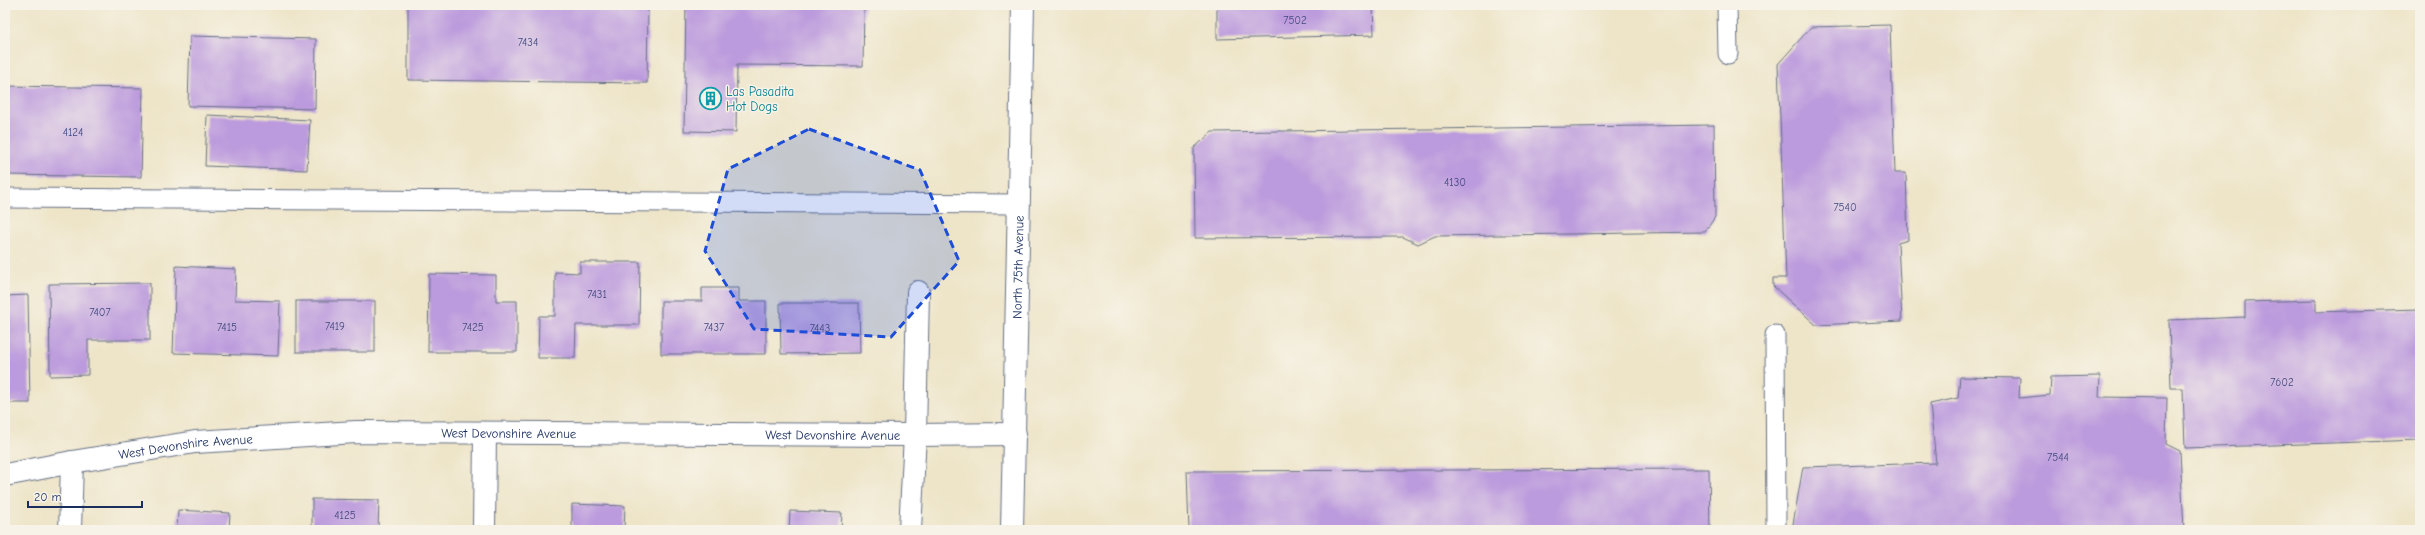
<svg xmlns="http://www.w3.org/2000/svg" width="2425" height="535" font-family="'Comic Neue',sans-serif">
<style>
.building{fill:#bb9add}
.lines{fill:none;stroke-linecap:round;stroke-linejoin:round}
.lane-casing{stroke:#656f83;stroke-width:21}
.street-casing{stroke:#656f83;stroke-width:24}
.secondary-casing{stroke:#656f83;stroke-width:24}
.lane{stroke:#fff;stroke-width:19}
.street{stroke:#fff;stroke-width:22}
.secondary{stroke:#fff;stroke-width:22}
.marked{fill:#1d4ed8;fill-opacity:0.2;stroke:#1d4ed8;stroke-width:3;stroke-dasharray:8 5;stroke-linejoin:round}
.labels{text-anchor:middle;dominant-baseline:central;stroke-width:3;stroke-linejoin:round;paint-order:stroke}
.number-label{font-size:11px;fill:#434a7e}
.culture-label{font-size:13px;fill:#0d838f;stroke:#f7f3e8;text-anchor:start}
.street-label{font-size:13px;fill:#1b2f5e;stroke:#f7f3e8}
</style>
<rect width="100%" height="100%" fill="#f7f3e8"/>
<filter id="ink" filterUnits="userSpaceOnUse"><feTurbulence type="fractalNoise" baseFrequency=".025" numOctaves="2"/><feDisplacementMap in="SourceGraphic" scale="8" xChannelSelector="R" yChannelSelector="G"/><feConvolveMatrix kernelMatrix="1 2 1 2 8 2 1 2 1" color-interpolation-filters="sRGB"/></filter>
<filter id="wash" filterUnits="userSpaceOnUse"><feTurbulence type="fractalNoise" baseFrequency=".012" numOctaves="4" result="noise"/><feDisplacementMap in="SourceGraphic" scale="16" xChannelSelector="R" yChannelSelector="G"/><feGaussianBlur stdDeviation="0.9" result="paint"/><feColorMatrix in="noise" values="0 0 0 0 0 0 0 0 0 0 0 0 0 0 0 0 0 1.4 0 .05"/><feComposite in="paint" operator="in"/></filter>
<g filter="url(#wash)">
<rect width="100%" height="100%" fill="#eee5c9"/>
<g id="blocks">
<g class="building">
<path d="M408,5H648L647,83L408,80Z"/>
<path d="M686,5H864L863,66L737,65L736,132L684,131Z"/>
<path d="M1217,5H1373L1374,35L1217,39Z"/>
<path d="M1890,25L1895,173H1906L1908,240L1898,243L1902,321L1816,325L1773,286V278H1786L1778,64L1811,27Z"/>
<path d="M190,36L316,39L315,109L188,106Z"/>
<path d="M5,86L143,88L141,177L5,175Z"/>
<path d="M207,115L310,120L307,170L205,166Z"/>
<path d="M1714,125L1715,217L1705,232L1435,236L1418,244L1403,237L1195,238L1194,148L1212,132Z"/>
<path d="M580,262H640L639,325H576L575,358H538L539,316H555V272L580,273Z"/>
<path d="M176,266L236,269L235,300L280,301L278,356L173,353Z"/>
<path d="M429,274L496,275V301H517V352H428Z"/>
<path d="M150,283V340H88V375L50,376L49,284Z"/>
<path d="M702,288H739V301H766V354H661V301H702Z"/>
<path d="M28,295L30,403H5V296Z"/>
<path d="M2316,300V312L2420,309V440L2185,448L2183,388H2171L2169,320L2245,317V302Z"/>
<rect x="296" y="301" width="79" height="51"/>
<path d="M780,303H859L860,353L781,354Z"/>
<path d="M2100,376L2099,397L2167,398L2166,444L2180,451L2184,530H1792L1803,467L1936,463L1930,404L1958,398L1960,377L2020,378L2019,398L2050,395L2051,377Z"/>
<path d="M1709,469L1710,530H1189L1187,471Z"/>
<path d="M312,499L379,500L378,530H312Z"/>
<path d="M572,504L625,506L624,530H572Z"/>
<path d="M178,510L230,513L229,530H177Z"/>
<path d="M790,511L842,513L841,530H789Z"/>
</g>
</g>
</g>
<g filter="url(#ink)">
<use href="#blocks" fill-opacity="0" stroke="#656f83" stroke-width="1"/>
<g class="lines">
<defs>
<g id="lane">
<path d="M1727,5L1728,54"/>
<path d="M5,198L1019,204"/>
<path d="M1775,335L1776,530"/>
</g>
<g id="street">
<path id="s1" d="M5,475L72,462L195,442L356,432L915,435L1015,434"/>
<path d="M70,530L72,462"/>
<path d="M484,530L485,433"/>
<path d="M910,530L915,435L918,292"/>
</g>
<g id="secondary">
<path id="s2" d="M1012,530L1023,5"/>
</g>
</defs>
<use href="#lane" class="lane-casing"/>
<use href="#street" class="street-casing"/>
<use href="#secondary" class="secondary-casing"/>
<use href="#lane" class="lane"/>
<use href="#street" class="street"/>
<use href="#secondary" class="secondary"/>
</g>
</g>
<path class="marked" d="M809,129L920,170L959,261L891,337L754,329L705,251L728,169Z"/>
<defs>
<symbol id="building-ring" viewBox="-11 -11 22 22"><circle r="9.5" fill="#f7f3e8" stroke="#0f9aa8" stroke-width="1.5"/><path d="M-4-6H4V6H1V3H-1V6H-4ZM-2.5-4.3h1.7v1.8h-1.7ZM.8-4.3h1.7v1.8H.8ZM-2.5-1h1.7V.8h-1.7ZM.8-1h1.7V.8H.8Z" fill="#0f9aa8"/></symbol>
</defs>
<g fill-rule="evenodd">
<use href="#building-ring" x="698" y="86" width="25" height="25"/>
</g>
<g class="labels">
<g class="number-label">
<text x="1295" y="20">7502</text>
<text x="528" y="42">7434</text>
<text x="73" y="132">4124</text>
<text x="1455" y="182">4130</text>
<text x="1845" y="207">7540</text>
<text x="597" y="294">7431</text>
<text x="100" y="312">7407</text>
<text x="335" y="326">7419</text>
<text x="227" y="327">7415</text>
<text x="473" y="327">7425</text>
<text x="714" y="327">7437</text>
<text x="820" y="328">7443</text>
<text x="2282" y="382">7602</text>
<text x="2058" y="457">7544</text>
<text x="345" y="515">4125</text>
</g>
<g class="culture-label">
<text x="726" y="91">Las Pasadita<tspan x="726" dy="15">Hot Dogs</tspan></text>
</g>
<g class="street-label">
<text stroke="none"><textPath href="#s2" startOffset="263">North 75th Avenue</textPath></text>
<text stroke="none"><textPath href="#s1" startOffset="507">West Devonshire Avenue</textPath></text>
<text stroke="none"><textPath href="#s1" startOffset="831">West Devonshire Avenue</textPath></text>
<text stroke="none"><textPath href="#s1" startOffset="183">West Devonshire Avenue</textPath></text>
</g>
</g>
<rect width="2425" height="535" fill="none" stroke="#f7f3e8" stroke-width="20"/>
<path d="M28 501v6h114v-6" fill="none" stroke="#1b2f5e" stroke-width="2"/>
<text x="34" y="501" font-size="12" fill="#1b2f5e" stroke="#f7f3e8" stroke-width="3" paint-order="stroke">20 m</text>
</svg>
